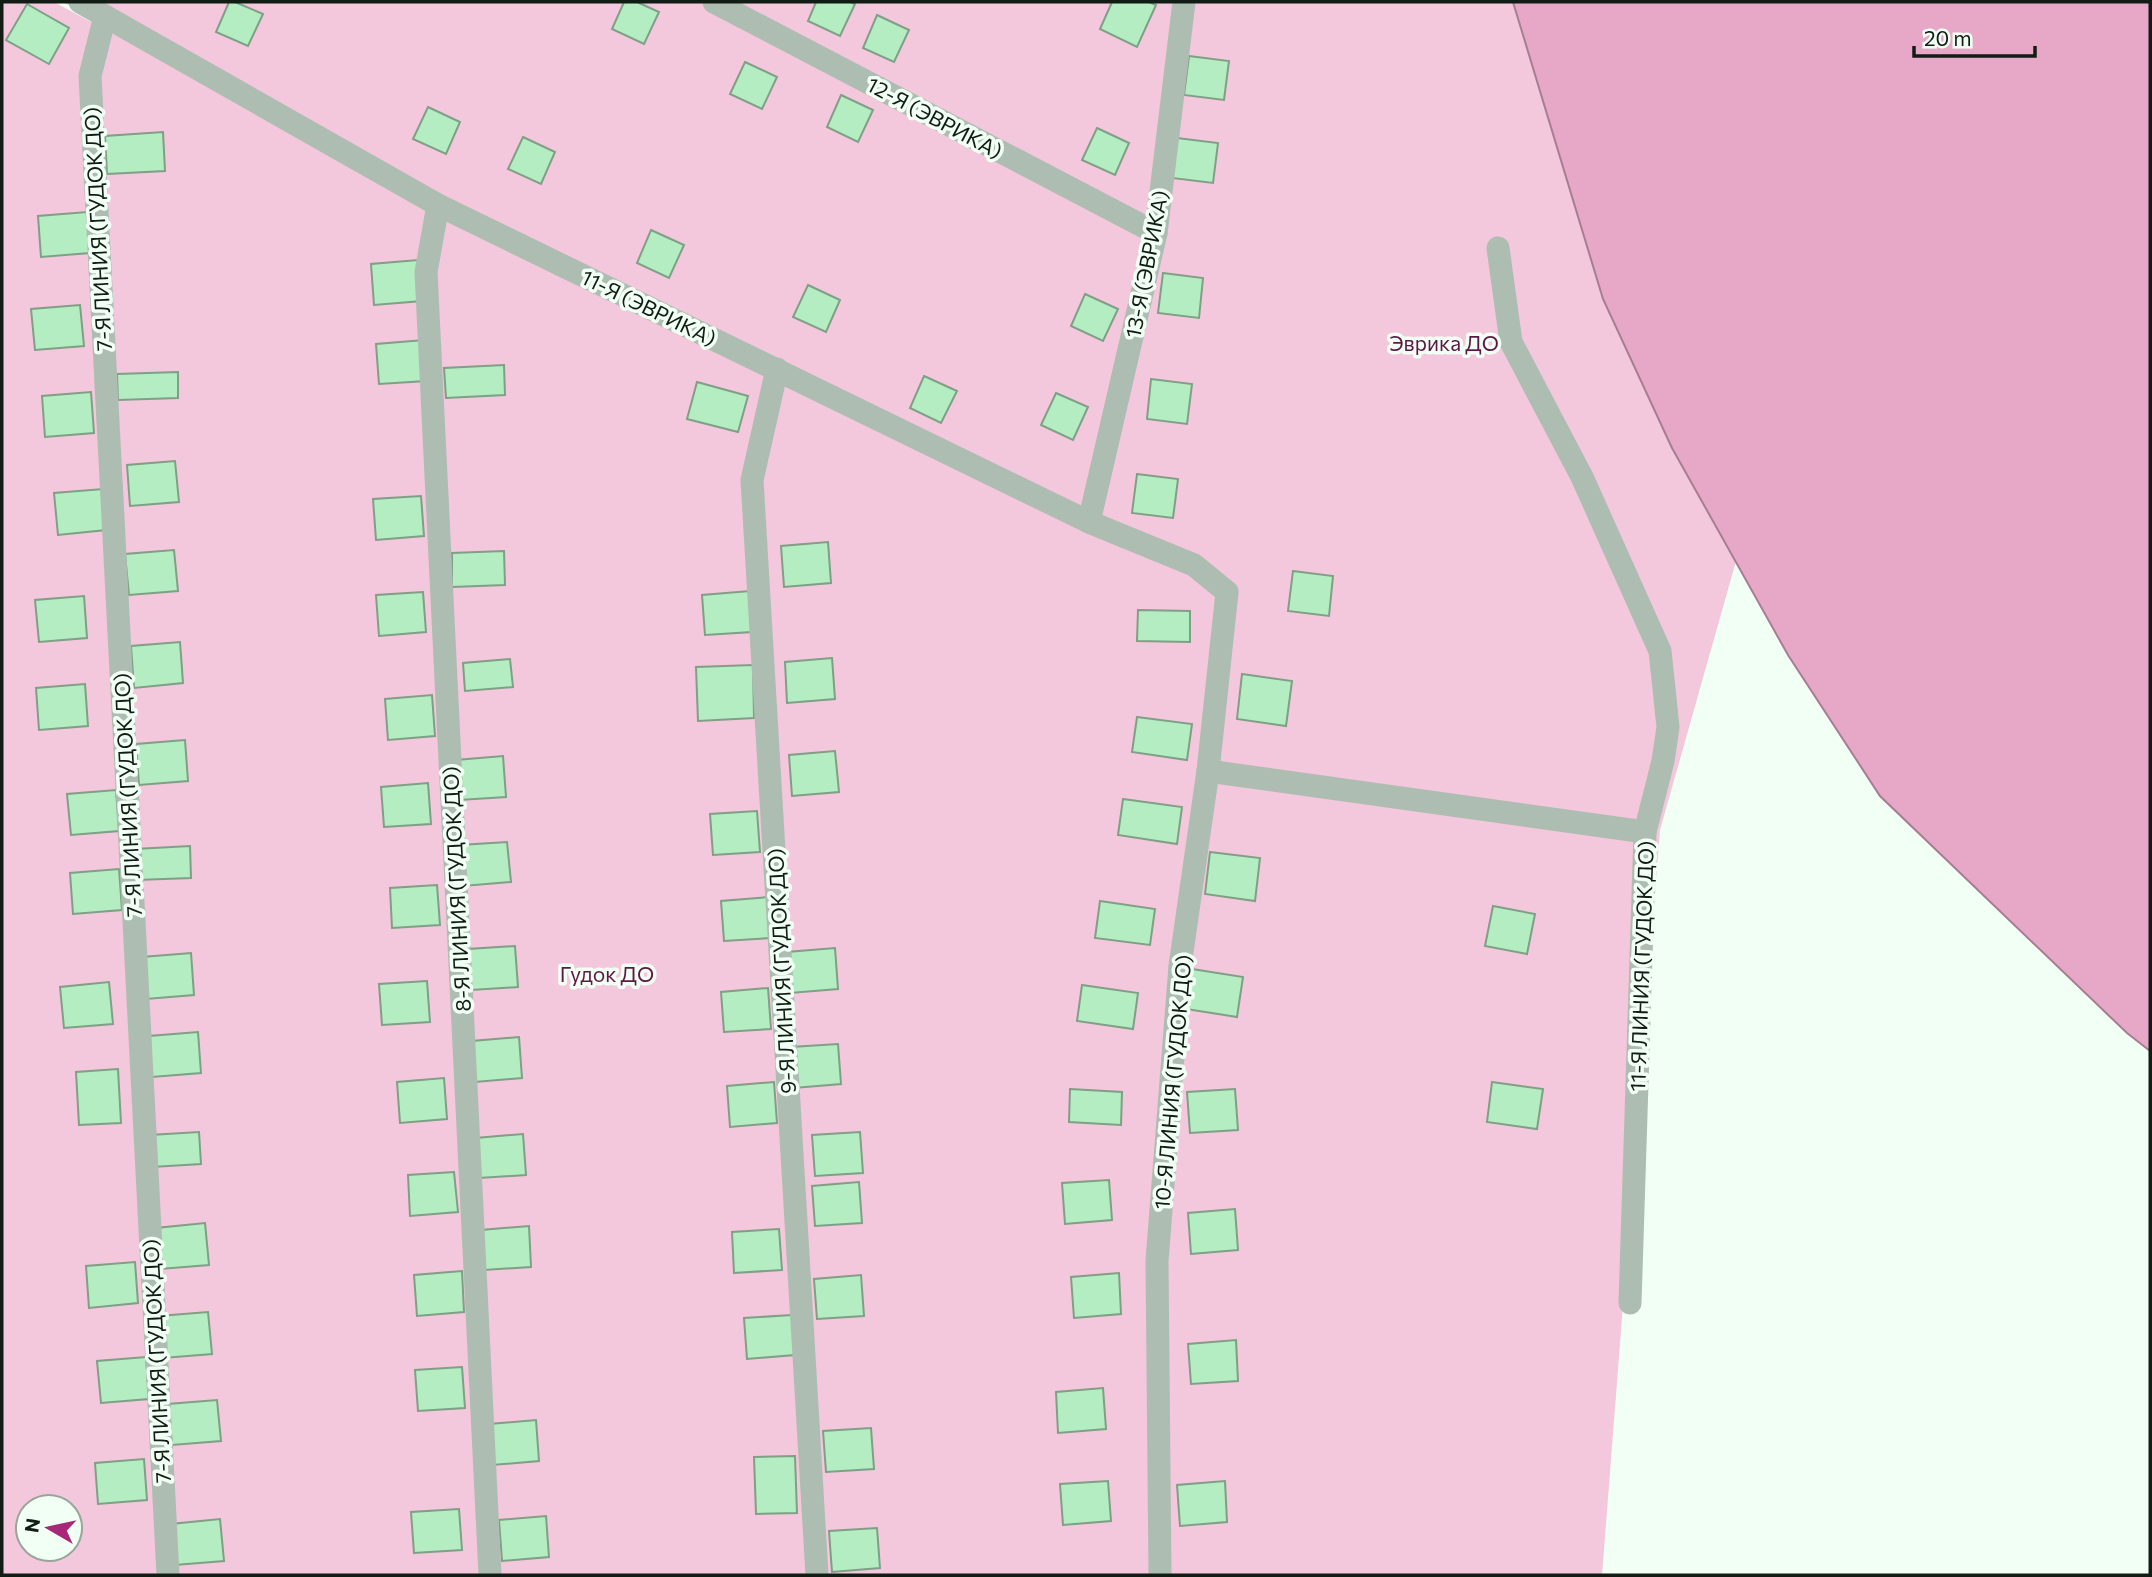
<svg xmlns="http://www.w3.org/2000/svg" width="2152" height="1577" font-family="Commissioner,sans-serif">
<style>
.green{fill:#f3c7dc;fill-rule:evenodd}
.water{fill:#e7a8c7;stroke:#a77e91;stroke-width:2}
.building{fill:#b4edc2;stroke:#7f9f86;stroke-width:2}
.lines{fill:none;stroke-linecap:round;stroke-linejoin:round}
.service{stroke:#aebdb1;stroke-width:23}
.labels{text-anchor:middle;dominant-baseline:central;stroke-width:7;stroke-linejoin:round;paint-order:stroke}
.street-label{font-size:21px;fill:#111d14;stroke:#f1fff4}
.park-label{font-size:21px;fill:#5f1743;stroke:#f1fff4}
</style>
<rect width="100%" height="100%" fill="#f1fff4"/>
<path class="green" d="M2,2H54L454,217L63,2H1894L1660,830L1602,1575H2ZM28,1507H70V1549H28Z"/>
<path class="water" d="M1513,2H2150V1051L2127,1033L1880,796L1788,655L1672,448L1603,299Z"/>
<g class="building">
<path d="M229,2H235L263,14L248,46L216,32Z"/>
<path d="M624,2H637L659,12L644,44L612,29Z"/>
<path d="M816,2H850L855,4L840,36L808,21Z"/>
<path d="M1112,2H1149L1156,5L1137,47L1100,29Z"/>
<path d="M27,4L69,28L49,64L6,40Z"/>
<path d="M877,15L909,30L894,62L863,48Z"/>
<path d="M1189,56L1229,61L1224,100L1184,95Z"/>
<path d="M745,62L777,77L762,109L730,94Z"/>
<path d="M841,95L873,110L858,142L827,127Z"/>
<path d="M428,107L460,122L446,154L413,139Z"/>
<path d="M1097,128L1129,143L1115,175L1082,160Z"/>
<path d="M163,132L165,171L107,174L105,136Z"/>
<path d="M523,137L555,152L541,184L508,169Z"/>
<path d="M1177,138L1218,143L1213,183L1172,178Z"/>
<path d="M87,212L90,253L41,257L38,216Z"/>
<path d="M651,230L684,245L669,278L637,263Z"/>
<path d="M418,260L422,301L374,305L371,264Z"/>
<path d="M1163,273L1203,278L1199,318L1158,313Z"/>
<path d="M808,285L840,300L826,332L793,317Z"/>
<path d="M1085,294L1118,309L1103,341L1071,326Z"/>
<path d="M80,305L84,346L35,350L31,309Z"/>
<path d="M424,340L426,381L379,384L376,344Z"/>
<path d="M504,365L505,395L446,398L444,368Z"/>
<path d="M178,372V398L118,400L117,374Z"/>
<path d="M924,376L957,391L941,423L910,408Z"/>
<path d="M1151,379L1192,384L1187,424L1147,419Z"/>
<path d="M697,382L748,396L738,432L687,419Z"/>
<path d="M91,392L94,433L45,437L42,396Z"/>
<path d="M1056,393L1088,407L1073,440L1041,425Z"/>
<path d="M175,461L179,502L130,506L127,465Z"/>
<path d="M1137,474L1178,479L1173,518L1132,513Z"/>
<path d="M103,489L106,530L58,535L54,493Z"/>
<path d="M421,496L424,536L376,540L373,499Z"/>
<path d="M828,542L831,583L784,587L781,546Z"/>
<path d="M174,550L178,591L129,595L125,554Z"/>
<path d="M504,551L505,585L452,587V553Z"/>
<path d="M1293,571L1333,576L1329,616L1288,611Z"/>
<path d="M750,591L752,632L705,635L702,595Z"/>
<path d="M423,592L426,632L379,636L376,595Z"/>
<path d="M84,596L87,638L39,642L35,600Z"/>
<path d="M1138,610L1190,611V642L1137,641Z"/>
<path d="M180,642L183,683L134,688L131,646Z"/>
<path d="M832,658L835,699L787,703L785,662Z"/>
<path d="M510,659L513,687L465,691L463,663Z"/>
<path d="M753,665L754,718L698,721L696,667Z"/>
<path d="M1242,674L1292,681L1286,726L1237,719Z"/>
<path d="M85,684L88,726L39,730L36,688Z"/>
<path d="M432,695L435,736L388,740L385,699Z"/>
<path d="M1137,717L1192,724L1187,760L1132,752Z"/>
<path d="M185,740L188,781L139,785L136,744Z"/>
<path d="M835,751L839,792L792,796L789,755Z"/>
<path d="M503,756L506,797L459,800L456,760Z"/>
<path d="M428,783L431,824L384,827L381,787Z"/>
<path d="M116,790L119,831L71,835L67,794Z"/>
<path d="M1123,799L1182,807L1177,844L1118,835Z"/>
<path d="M757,811L760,852L713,855L710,814Z"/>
<path d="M507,842L511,882L463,886L460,845Z"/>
<path d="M190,846L191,878L137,880L135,849Z"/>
<path d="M1210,852L1260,858L1255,901L1205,894Z"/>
<path d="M119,869L122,910L73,914L70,873Z"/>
<path d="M437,885L440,925L392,928L390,888Z"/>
<path d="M769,897L771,938L724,941L721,901Z"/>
<path d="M1100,901L1155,909L1150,945L1095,938Z"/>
<path d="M1493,906L1535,914L1527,954L1485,946Z"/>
<path d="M515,946L518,987L471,990L468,949Z"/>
<path d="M835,948L838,989L790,993L787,952Z"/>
<path d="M191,953L194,995L146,999L142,957Z"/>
<path d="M1192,969L1243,977L1237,1017L1186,1009Z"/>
<path d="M427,981L430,1022L382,1025L379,984Z"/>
<path d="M109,982L113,1024L64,1028L60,987Z"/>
<path d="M1082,985L1138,993L1133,1029L1077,1021Z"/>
<path d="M768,988L771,1029L724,1032L721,992Z"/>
<path d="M198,1032L201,1073L152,1077L149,1036Z"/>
<path d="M519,1037L522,1078L475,1082L472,1041Z"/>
<path d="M838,1044L841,1084L794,1088L791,1047Z"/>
<path d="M118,1069L121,1123L79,1125L76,1072Z"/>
<path d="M444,1078L447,1119L400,1123L397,1082Z"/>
<path d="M774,1082L777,1123L730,1127L727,1086Z"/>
<path d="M1492,1082L1543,1089L1537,1129L1487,1122Z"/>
<path d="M1070,1089L1122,1092L1121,1125L1069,1122Z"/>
<path d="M1235,1089L1238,1130L1190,1133L1187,1092Z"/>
<path d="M199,1132L201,1164L152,1167L150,1135Z"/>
<path d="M860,1132L863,1173L815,1176L812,1135Z"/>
<path d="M523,1134L526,1175L479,1178L476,1138Z"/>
<path d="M454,1172L458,1212L410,1216L408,1175Z"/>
<path d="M1109,1180L1112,1220L1065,1224L1062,1183Z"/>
<path d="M859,1182L862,1223L815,1226L812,1186Z"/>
<path d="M1235,1209L1238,1250L1191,1254L1188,1213Z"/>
<path d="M205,1223L209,1265L160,1269L156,1228Z"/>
<path d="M529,1226L531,1267L484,1270L481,1230Z"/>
<path d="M779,1229L782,1270L734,1273L732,1232Z"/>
<path d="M135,1262L138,1303L89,1308L86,1266Z"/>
<path d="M462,1271L464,1312L417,1316L414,1275Z"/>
<path d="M1119,1273L1121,1314L1074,1318L1071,1277Z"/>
<path d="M861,1275L864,1316L817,1319L814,1279Z"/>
<path d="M208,1312L212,1354L163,1358L159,1316Z"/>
<path d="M792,1315L795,1355L747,1359L744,1318Z"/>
<path d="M1236,1340L1238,1381L1191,1384L1188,1344Z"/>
<path d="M146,1357L149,1399L101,1403L97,1361Z"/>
<path d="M462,1367L465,1408L418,1411L415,1370Z"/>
<path d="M1103,1388L1106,1429L1058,1433L1056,1392Z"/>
<path d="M217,1400L221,1441L172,1445L168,1404Z"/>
<path d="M536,1420L539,1461L492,1465L489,1424Z"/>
<path d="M871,1428L874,1469L826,1472L823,1431Z"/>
<path d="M795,1456L797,1513L756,1514L754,1457Z"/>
<path d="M144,1459L147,1500L98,1504L95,1463Z"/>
<path d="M1108,1481L1111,1521L1063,1525L1060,1484Z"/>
<path d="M1225,1481L1227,1522L1180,1526L1177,1485Z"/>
<path d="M459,1509L462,1550L414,1553L411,1512Z"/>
<path d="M546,1516L549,1557L502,1561L499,1520Z"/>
<path d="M220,1519L224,1561L175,1565L171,1524Z"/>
<path d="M877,1528L880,1568L832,1572L829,1531Z"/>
</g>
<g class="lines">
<g class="service">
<path d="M80,2L438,205L1089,522L1194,565L1227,592L1208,771L1180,966L1157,1261L1160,1575"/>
<path d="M714,2L1156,233"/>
<path d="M105,16L90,76L168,1575"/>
<path d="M438,205L426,272L490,1575"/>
<path d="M1498,248L1511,342L1582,477L1660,651L1668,727L1663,761L1645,832L1630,1303"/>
<path d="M777,369L752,480L817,1575"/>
<path d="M1089,522L1156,233L1184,2"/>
<path d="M1208,771L1645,832"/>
</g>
</g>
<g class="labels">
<g class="street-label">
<text transform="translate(935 117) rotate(28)">12-Я (ЭВРИКА)</text>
<text transform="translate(97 229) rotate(-93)">7-Я ЛИНИЯ (ГУДОК ДО)</text>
<text transform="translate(1146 264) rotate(-79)">13-Я (ЭВРИКА)</text>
<text transform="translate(649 307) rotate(26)">11-Я (ЭВРИКА)</text>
<text transform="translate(127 795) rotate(-93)">7-Я ЛИНИЯ (ГУДОК ДО)</text>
<text transform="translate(456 889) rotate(-93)">8-Я ЛИНИЯ (ГУДОК ДО)</text>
<text transform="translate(1641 966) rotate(-88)">11-Я ЛИНИЯ (ГУДОК ДО)</text>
<text transform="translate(781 971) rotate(-93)">9-Я ЛИНИЯ (ГУДОК ДО)</text>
<text transform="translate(1172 1082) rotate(-85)">10-Я ЛИНИЯ (ГУДОК ДО)</text>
<text transform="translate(156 1361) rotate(-93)">7-Я ЛИНИЯ (ГУДОК ДО)</text>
</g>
<g class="park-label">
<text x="1444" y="342">Эврика ДО</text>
<text x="607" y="973">Гудок ДО</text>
</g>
</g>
<rect width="2152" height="1577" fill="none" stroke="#111d14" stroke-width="7"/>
<g transform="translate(49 1528) rotate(279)"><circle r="33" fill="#f1fff4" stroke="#97a59a" stroke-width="2"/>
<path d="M0-5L12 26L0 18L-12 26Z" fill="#a82877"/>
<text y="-10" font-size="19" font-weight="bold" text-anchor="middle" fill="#111d14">N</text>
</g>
<path d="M1914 46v10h121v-10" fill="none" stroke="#111d14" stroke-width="3.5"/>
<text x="1924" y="46" font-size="21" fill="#111d14" stroke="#f1fff4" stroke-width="5" paint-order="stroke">20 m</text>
</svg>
